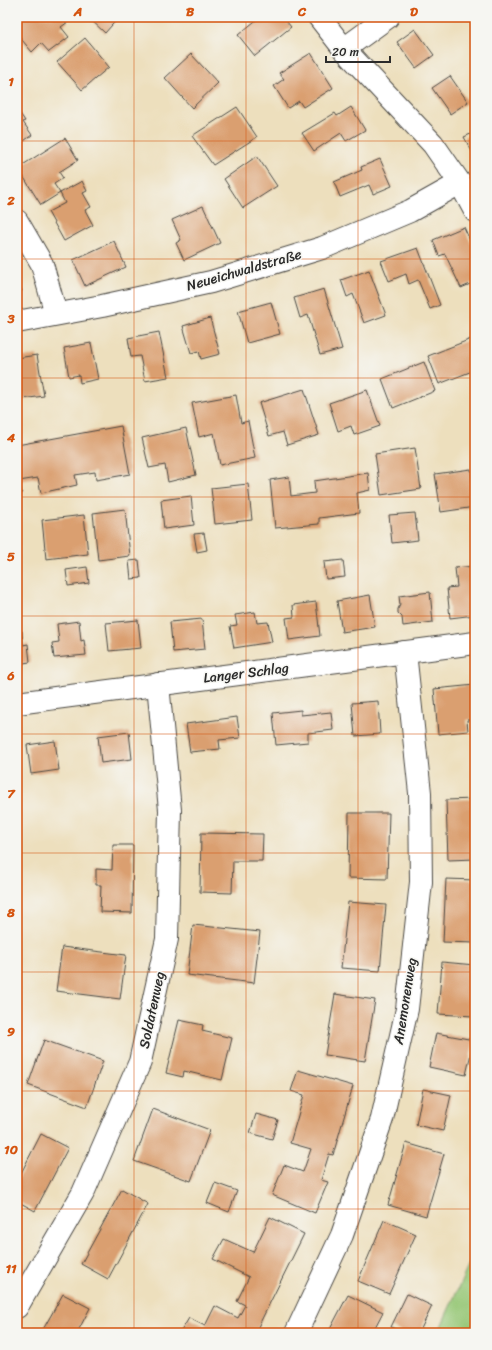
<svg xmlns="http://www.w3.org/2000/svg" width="492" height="1350" font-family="Sriracha,sans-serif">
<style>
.garden{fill:#97c777;stroke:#617951}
.building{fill:#da9f70}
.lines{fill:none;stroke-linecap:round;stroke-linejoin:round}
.minor-casing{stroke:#484641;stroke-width:24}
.minor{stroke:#fff;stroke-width:22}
.grid{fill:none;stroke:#d5540f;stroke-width:1;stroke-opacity:0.55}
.labels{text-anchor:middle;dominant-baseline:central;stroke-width:3;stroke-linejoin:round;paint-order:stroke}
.street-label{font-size:14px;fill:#2b2b2b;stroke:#f6f6f2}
.neatline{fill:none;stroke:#d5540f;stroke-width:1.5}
.grid-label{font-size:13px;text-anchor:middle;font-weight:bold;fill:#d5540f}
</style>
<rect width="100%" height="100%" fill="#f6f6f2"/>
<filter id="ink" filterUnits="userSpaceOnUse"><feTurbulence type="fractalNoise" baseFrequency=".025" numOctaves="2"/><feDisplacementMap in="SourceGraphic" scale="8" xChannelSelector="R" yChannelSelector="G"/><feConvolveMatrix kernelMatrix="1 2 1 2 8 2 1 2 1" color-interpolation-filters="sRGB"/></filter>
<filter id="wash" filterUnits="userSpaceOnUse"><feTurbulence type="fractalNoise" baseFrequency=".012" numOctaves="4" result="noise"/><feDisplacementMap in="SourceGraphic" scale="16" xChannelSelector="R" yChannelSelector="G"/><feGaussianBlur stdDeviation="0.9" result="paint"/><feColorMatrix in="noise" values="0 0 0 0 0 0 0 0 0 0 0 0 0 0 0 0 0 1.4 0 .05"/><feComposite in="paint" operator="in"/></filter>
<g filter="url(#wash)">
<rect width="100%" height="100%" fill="#eddfbd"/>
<path class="garden" d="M475,1251V1333H438Z"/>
<g id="blocks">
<g class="building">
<path d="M20,17H63L68,22L61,27L69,37L49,52L41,43L32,52L17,34V20Z"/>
<path d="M88,17H119L105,33Z"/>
<path d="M260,17H283L291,27L255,56L238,35Z"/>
<path d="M415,29L434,55L416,68L397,42Z"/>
<path d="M85,38L109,67L82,90L57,62Z"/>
<path d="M311,53L333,88L303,107L299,101L288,108L274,86L284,79L279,73Z"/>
<path d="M191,54L218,83L192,108L165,78Z"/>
<path d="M450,76L468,102L450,114L432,88Z"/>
<path d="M237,107L257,137L213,165L192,136Z"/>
<path d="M351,107L365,130L346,141L341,133L314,151L302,133L335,113L337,116Z"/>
<path d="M17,109L25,121L23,122L32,135L17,146Z"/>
<path d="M475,132V157L464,137Z"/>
<path d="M65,138L78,160L59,172L63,178L54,184L60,193L82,181L87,191L83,193L91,207L85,210L93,225L64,241L48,212L65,203L60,193L41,205L18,168Z"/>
<path d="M257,156L277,186L243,208L224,179Z"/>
<path d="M380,159L392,186L373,194L369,185L340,197L334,182L362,170L361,167Z"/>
<path d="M203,206L220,243L184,260L176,243L181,240L172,220Z"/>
<path d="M464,227L475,252V282L461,288L445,254L439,256L433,240Z"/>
<path d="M114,241L126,267L85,286L73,260Z"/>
<path d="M418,248L440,305L430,309L418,280L409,284L406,274L389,281L381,261Z"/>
<path d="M369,270L386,315L364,323L353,294L347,297L341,280Z"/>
<path d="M17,280L22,291L17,293Z"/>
<path d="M324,289L342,349L320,355L308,315L300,318L294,298Z"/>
<path d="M271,302L280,334L247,343L238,311Z"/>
<path d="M210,318L220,354L201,359L199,351L191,353L183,326Z"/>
<path d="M159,332L168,377L145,381L140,356L131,357L128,338Z"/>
<path d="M471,339L475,350V370L439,384L428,356Z"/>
<path d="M91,343L98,379L80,383L79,375L69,377L64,348Z"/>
<path d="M37,355L44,396L22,399L19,379H17V358Z"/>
<path d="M424,362L435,391L393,408L382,379Z"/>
<path d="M304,389L319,435L287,445L283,432L269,436L259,403Z"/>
<path d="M367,390L380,426L354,435L351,426L338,431L329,403Z"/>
<path d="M236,395L241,423L248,421L255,458L220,465L214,433L199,437L192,403Z"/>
<path d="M121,426L130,474L96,480L95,472L75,475L77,485L41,493L38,478L19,481L22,494H17V445Z"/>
<path d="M186,428L196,475L168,482L165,465L149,468L142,438Z"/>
<path d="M415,448L421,489L381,495L375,454Z"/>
<path d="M471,469L475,507L441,512L435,474Z"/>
<path d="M368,473L370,490L357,493L359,513L319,518V524L275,528L270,480L289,477L291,496L315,493L314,481Z"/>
<path d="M248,484L252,520L215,524L211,488Z"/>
<path d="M191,496L194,525L164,529L161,500Z"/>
<path d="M125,509L130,556L98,560L93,513Z"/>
<path d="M415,513L418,540L392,543L389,515Z"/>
<path d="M84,515L88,554L46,559L42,520Z"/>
<path d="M204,533L207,550L197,552L194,534Z"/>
<path d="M139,560L141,578L131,579L129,561Z"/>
<path d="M343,560L345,577L326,579L324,562Z"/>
<path d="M474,566L475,615L450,618L447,588L457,587L455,568Z"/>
<path d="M87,567L89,583L68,586L66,570Z"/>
<path d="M430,592L433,622L403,626L402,617L398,613V609L400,605L399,596Z"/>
<path d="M370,595L375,627L342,632L337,601Z"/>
<path d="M316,602L320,636L289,640L286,618L294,617L293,605Z"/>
<path d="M255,612L257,623L268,622L272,642L234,648L230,626L237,625L235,615Z"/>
<path d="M202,619L205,649L173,652L170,622Z"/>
<path d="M138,620L141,648L109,651L106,623Z"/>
<path d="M79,621L81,641L84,640L86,655L54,658L52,643L59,642L57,624Z"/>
<path d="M17,631H22L23,645L28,644L30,662L17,664Z"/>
<path d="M475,685V719L467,720L468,731L438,734L434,689Z"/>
<path d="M378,701L380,734L355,736L352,703Z"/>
<path d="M301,710V715L331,712L333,730L308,733V742L276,745L273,713Z"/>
<path d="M237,717L240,738L219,740L220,749L190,752L186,724Z"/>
<path d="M129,732L132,759L101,763L98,736Z"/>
<path d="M55,741L59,770L31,774L27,745Z"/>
<path d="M475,799V859L448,860L446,800Z"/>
<path d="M349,813H389L387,879L348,878Z"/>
<path d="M201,833L263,834L262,861H233L232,893L200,892Z"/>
<path d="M113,845H133L132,913L100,912L101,885H96V869L112,870Z"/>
<path d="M446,879L475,880V943L443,942Z"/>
<path d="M348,902L386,905L380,971L341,968Z"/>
<path d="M193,925L260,932L254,983L187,975Z"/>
<path d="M62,947L126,955L120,999L56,991Z"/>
<path d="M442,962L475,965L473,1016L438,1014Z"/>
<path d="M335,994L375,1000L365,1061L325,1055Z"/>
<path d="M179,1020L203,1025L202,1031L232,1038L222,1080L184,1071L183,1077L166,1073Z"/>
<path d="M436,1033L474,1040L466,1075L429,1067Z"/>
<path d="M44,1040L103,1061L87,1107L28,1085Z"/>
<path d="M298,1070L353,1086L333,1155L329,1154L321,1180L328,1182L315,1213L272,1195L284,1165L303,1172L311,1149L290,1143L304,1095L291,1091Z"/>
<path d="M423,1089L451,1095L443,1131L416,1125Z"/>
<path d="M153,1109L210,1130L191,1181L134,1161Z"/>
<path d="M256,1114L278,1120L272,1139L250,1133Z"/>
<path d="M41,1134L68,1148L35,1211L17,1201V1181Z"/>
<path d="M406,1143L444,1154L426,1216L388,1205Z"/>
<path d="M215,1183L237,1191L229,1212L207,1203Z"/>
<path d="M122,1189L148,1204L108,1279L81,1264Z"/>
<path d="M270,1217L304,1234L255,1333H180L189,1318L205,1326L215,1306L238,1318L245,1305L237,1301L249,1277L213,1259L224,1239L253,1252Z"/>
<path d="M384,1220L416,1234L389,1294L358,1281Z"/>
<path d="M63,1294L90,1308L77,1333H41Z"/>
<path d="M407,1294L432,1306L419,1333H403L391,1327Z"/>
<path d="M348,1295L383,1312L372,1333H328Z"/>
</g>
</g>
</g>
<g filter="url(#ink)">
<use href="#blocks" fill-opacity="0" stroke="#484641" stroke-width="1"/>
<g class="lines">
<defs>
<g id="minor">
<path d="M319,17L344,49L433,144L460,183L475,211"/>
<path d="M344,49L388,17"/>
<path d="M17,221L42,264L56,314"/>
<path d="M17,322L102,306L211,282L322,248L410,211L460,183"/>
<path d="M17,703L475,643"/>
<path d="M17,1307L83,1193L140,1062L167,939L170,810L158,684"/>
<path d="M296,1333L342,1235L382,1119L407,1009L421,882L420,793L405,652"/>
</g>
</defs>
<use href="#minor" class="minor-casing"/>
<use href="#minor" class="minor"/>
</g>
</g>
<path class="grid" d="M134,17V1333M246,17V1333M358,17V1333M17,141H475M17,259H475M17,378H475M17,497H475M17,616H475M17,734H475M17,853H475M17,972H475M17,1091H475M17,1209H475"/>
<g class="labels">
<g class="street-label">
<text transform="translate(244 270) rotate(-16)">Neueichwaldstraße</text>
<text transform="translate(246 673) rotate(-7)">Langer Schlag</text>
<text transform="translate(405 1001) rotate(-81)">Anemonenweg</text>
<text transform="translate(152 1010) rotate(-78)">Soldatenweg</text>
</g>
</g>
<rect width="492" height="1350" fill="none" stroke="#f6f6f2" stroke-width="44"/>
<path d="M326 56v6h64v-6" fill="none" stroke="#2b2b2b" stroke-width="2"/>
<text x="332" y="56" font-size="12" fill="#2b2b2b" stroke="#f6f6f2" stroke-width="3" paint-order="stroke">20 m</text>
<rect x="22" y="22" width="448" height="1306" class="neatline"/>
<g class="grid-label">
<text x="78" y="16">A</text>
<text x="190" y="16">B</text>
<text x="302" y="16">C</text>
<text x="414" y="16">D</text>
<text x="11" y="86">1</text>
<text x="11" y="205">2</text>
<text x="11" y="323">3</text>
<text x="11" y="442">4</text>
<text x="11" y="561">5</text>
<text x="11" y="680">6</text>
<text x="11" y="798">7</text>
<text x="11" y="917">8</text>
<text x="11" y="1036">9</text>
<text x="11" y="1154">10</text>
<text x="11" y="1273">11</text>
</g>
</svg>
